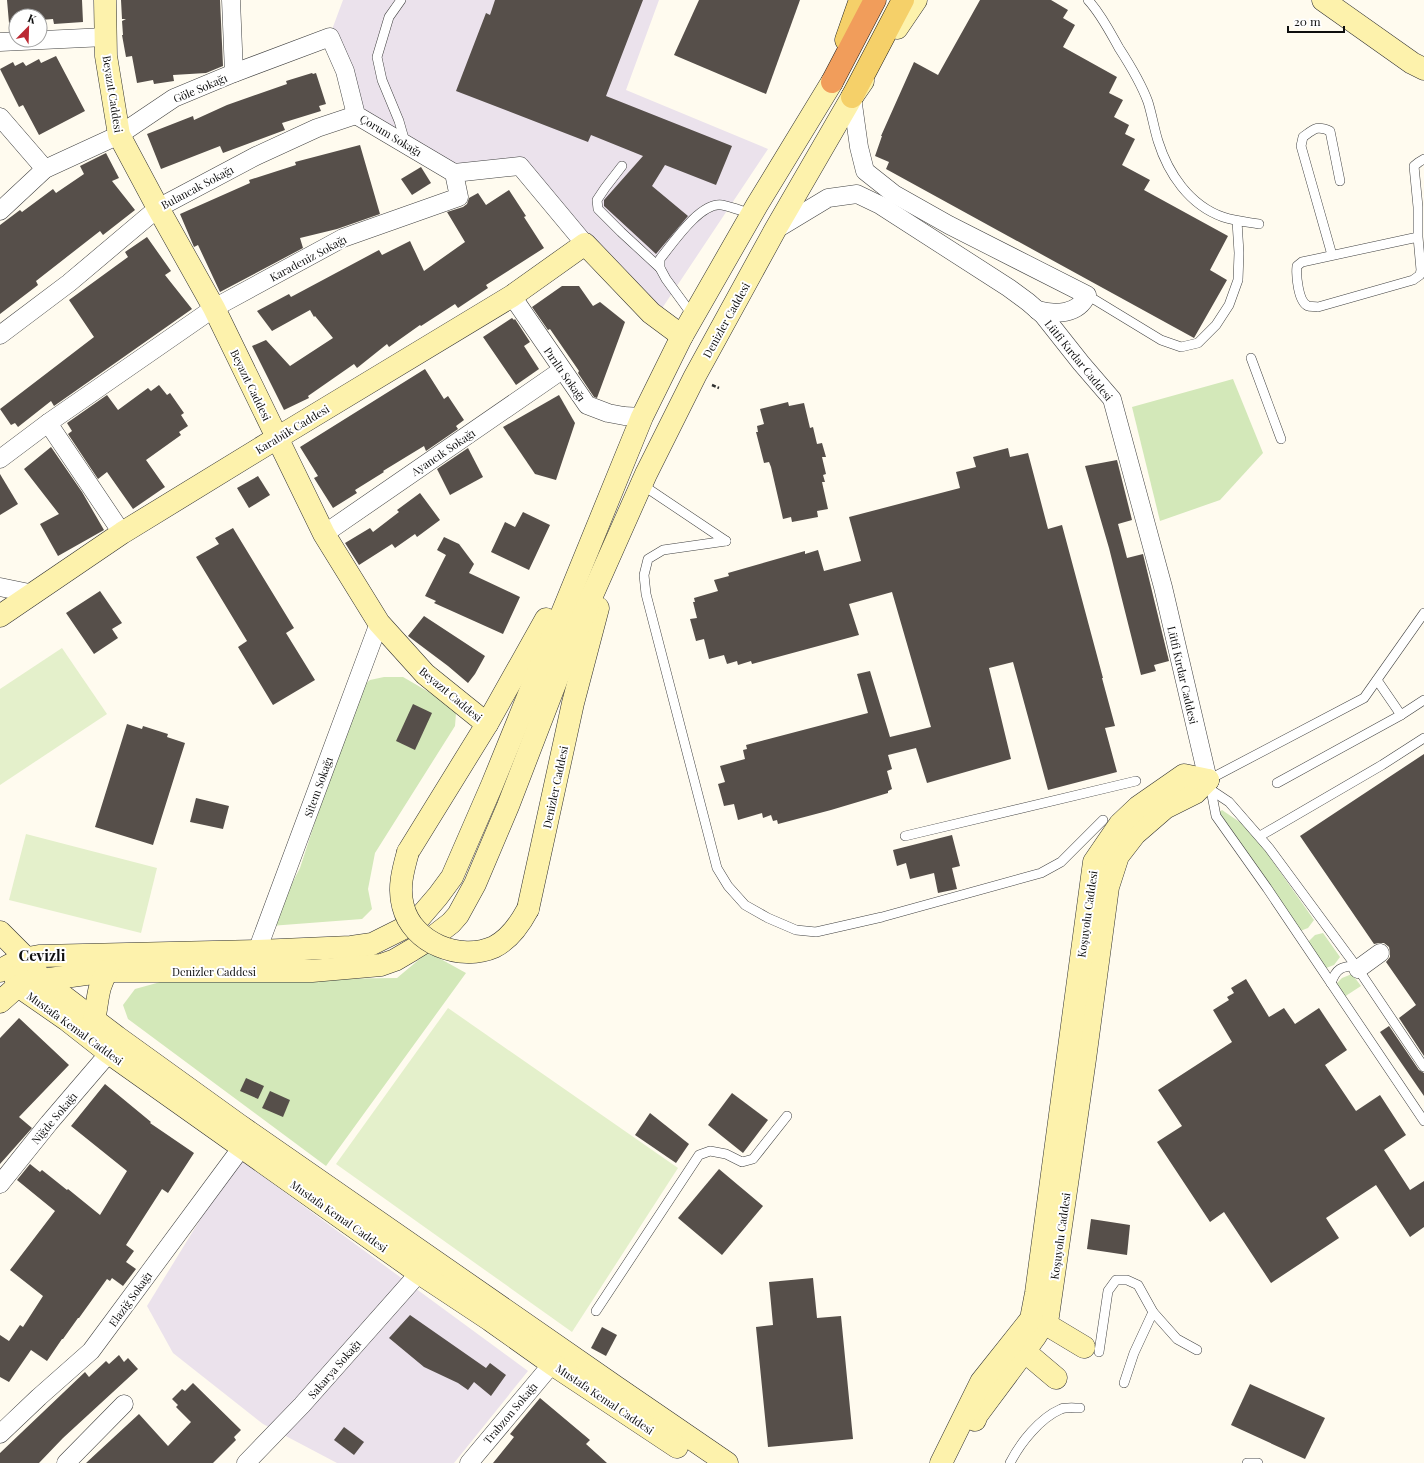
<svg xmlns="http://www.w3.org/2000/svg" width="1424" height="1463" font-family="'Playfair Display',serif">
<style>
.industrial{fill:#ebe2ec}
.green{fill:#d3e8b9}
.pitch{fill:#e4f0cb}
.building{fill:#564f4a}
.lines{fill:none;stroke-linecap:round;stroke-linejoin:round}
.lane-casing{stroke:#414141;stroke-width:10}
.street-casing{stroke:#414141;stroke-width:19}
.secondary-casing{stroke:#303030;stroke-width:23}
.primary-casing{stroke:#1f1f1f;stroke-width:23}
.highway-casing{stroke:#1f1f1f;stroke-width:23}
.path{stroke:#303030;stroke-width:2.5;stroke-dasharray:4 2;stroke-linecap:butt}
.lane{stroke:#fff;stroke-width:9}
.street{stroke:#fff;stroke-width:18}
.secondary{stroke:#fdf2ac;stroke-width:22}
.primary{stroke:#f5d069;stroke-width:22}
.highway{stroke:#f19d5b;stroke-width:22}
.secondary-bridge-casing{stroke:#303030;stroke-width:23;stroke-linecap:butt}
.secondary-bridge{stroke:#fdf2ac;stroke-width:22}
.labels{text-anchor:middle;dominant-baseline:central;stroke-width:4;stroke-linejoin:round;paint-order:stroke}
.street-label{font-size:11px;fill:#0e0e0e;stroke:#fff}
.district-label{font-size:15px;font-weight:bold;fill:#0e0e0e;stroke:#fff}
</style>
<rect width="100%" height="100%" fill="#fffbef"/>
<g class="industrial">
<path d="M343,0H659L626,90L768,149L651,325L515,169L449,177L354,120L327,43Z"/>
<path d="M238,1158L528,1371L454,1463H337L263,1424L173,1353L147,1306Z"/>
</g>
<g class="green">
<path d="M1233,379L1263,453L1220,500L1160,521L1132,407Z"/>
<path d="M384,677H403L446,702L456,713L455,726L375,853L368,889L372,909L362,919L270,926L300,868L358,690L370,680Z"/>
<path d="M1222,810L1250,829L1314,920L1308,928L1300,931L1219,812Z"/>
<path d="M1323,933L1340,957L1334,965L1326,968L1308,942L1315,935Z"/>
<path d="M428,952L466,973L326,1166L128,1019L123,1005L135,989L164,981L397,978Z"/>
<path d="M1352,974L1361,986L1344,997L1336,984L1342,978Z"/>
</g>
<g class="pitch">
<path d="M62,648L107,714L0,785V689Z"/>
<path d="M26,834L157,868L141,933L9,900Z"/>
<path d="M448,1008L678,1168L572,1332L336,1164Z"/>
</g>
<g class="building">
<path d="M7,0H82L83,22L54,24L53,19L40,20V16H16V22L9,23Z"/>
<path d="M121,0H220L223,66L206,73L173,75L174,81L154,84L153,80L137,83L132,56L126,57L122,35H123L122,21L126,19H122Z"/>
<path d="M495,0H643L606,96L732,146L716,185L665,165L652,186L688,216L656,254L604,206V200L643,156L591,135L588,142L456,91L486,13L490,15Z"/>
<path d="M699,0H800L766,94L674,55Z"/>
<path d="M980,0H1051L1068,10L1063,18L1075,25L1063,47L1117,77L1109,93L1123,100L1114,117L1129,125L1125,134L1135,139L1122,165L1150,180L1144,190L1228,236L1210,270L1227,280L1194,338L886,169L889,162L875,156L882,136H881L914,62L938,75Z"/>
<path d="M56,56L85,111L39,135L23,105L19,107L0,69L13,62L15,66L23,62L26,66L39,59L41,63Z"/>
<path d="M312,73L313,74L316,73L326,104L319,106L321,111L282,123L285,130L223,153L220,146L161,169L147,134L193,116L194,120L227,105L287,84L286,81Z"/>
<path d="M360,145L380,214L337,229L300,238L303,248L220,292L198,245L194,247L180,214L250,183L249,180L296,165L295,162Z"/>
<path d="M106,153L119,178L112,181L135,210L103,235L100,231L36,281L38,285L0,314V225L20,210L22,212L53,189L56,193L84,174L80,166Z"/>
<path d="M421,167L431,183L412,195L401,179Z"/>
<path d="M509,190L526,216L524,217L544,248L486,285L488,288L458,308L455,304L421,326L420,325L389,347L387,344L357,368L354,364L308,396L309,398L284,410L252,346L266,340L290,366L333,338L315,316L314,317L310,310L272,331L257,311L289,294L291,297L379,250L382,255L410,241L424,271L465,242L447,212L463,207L467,204L469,198L478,193L486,205Z"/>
<path d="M147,237L171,271L165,275L192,309L54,406L51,401L18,427L15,423L11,425L0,409L94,337L69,300L128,257L125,252Z"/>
<path d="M562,286H579L593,306L600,302L625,322L597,398L594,397L578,373L579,371L550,329L548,330L532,307Z"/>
<path d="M512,318L514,320L515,319L530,342L524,346L539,369L516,385L483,337Z"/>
<path d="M425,369L444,399L448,396L464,420L456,426L458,429L426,451L424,446L383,471L384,472L355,490L357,493L333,508L314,478L318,476L300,447Z"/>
<path d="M159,385L167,395L170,393L184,413L181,415L188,426L179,432L181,435L146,460L165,487L133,509L107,472L98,479L68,434L72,431L67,423L107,395L118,410L148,388L151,391Z"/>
<path d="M559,395L575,423L556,480L535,474L503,427Z"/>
<path d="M788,402L789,406L804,403L810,428L813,427L817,444L822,443L826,457H822L826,474L823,475L825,482H822L828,509L817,511L818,517L792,522L791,517L783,519L771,467L769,462L764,463L756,432H758L757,426L764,424L760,409Z"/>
<path d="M51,447L82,492L104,530L58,556L40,524L59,514L24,469Z"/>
<path d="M468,448L483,477L450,495L437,469Z"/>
<path d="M1008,448L1010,457L1028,453L1048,529L1062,525L1103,678H1102L1115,726L1105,728L1117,772L1048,790L1013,662L989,668L1011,759L927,783L916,748L888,755L892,769L887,771L892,789L888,791V793L831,810L778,824L777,820L773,821L771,815L763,818L762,813L738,820L734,804L724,806L718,784L725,782L720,766L745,759L743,750L747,749L746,745L868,713L857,674L870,671L890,737L931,727L892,592L849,604L859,635L752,664L751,661L738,665L737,661L727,664L724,655L709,659L704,639L696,641L690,619L697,618L693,602H695L694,598L718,591L714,580L729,576L728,573L805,551V554L818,550L824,571L861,561L849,517L960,488L956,472L976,467L973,457Z"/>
<path d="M1117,460L1132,520L1118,524L1127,558L1143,554L1169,661L1154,665L1156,671L1141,675L1109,548L1085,466Z"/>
<path d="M0,474L18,504L0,515Z"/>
<path d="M258,476L270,495L249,508L237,488Z"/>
<path d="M420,493L440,520L417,537L415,534L395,548L392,544L359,565L345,543L370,528L373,532L399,512L397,510Z"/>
<path d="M523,512L550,525L529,570L491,552L505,522L515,527Z"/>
<path d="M233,528L294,628L286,633L315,680L273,705L238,647L247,641L196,557L219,544L215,538Z"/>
<path d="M444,537L459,544L474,564L469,573L520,597L503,634L434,603L436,601L425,596L446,555L437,550Z"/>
<path d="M100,591L122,623L112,629L118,638L94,654L66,613Z"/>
<path d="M424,616L485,656L475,674L468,683L448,666L408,636Z"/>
<path d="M413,704L432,713L415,750L396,741Z"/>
<path d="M127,724L142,729L143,726L168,734L167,737L185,743L153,845L95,827Z"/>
<path d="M1424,754V1056L1399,1018L1416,1005L1386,962L1390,957V952L1389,947L1384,943H1379L1374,944L1300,836Z"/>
<path d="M196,798L229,806L223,829L190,822Z"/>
<path d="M952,835L960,866L952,868L957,889L938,893L934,873L910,879L906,863L897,866L893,850Z"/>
<path d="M1246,979L1269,1017L1284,1008L1295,1024L1319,1008L1347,1050L1325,1065L1356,1111L1380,1095L1406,1135L1384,1150L1410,1190L1424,1181V1227L1410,1237L1376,1185L1326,1218L1339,1238L1271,1283L1224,1212L1210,1222L1157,1142L1182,1126L1158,1090L1232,1042L1213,1010L1229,1000L1227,997L1234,993L1231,988Z"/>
<path d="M19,1018L69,1065L19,1117L32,1128L0,1164V1038Z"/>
<path d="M1389,1026L1419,1070L1424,1073V1096L1380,1032Z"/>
<path d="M246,1078L264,1086L258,1099L240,1091Z"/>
<path d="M105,1084L151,1122L150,1123L194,1153L168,1193L162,1189L126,1245L134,1251L126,1262L136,1269L123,1286L112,1278L110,1281L107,1279L79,1318H78L63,1339H62L47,1361L31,1350L9,1382L0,1377V1335L9,1341L20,1325L23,1327L43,1296L10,1270L55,1211L17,1180L30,1164L40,1172L42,1170L67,1190L68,1189L100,1215L127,1171L71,1126Z"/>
<path d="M270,1091L290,1100L283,1117L262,1108Z"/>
<path d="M732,1093L768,1120L743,1153L708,1125Z"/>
<path d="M650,1113L689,1144L676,1163L635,1135Z"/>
<path d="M719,1169L763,1206L722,1255L678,1218Z"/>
<path d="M1091,1219L1130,1225L1127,1255L1087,1249Z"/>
<path d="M813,1278L817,1318L841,1316L853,1439L768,1447L756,1327L773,1325L769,1282Z"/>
<path d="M410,1315L486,1368L490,1363L506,1375L491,1396L474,1382L468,1390L458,1383L424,1367L389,1338Z"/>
<path d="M602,1327L617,1335L606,1356L591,1348Z"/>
<path d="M119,1355L124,1362L128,1358L138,1369L63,1438L39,1463H0V1453L85,1372L89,1377L106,1361L109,1364Z"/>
<path d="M193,1383L241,1430L234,1437L236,1440L213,1463H86L139,1414L168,1446L191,1422L176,1407L178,1405L172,1399L182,1389L185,1391Z"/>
<path d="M1250,1384L1325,1418L1305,1459L1231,1425Z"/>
<path d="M540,1398L590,1440L586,1444L607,1463H493L514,1437L510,1434Z"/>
<path d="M344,1427L364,1442L354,1455L334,1440Z"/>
</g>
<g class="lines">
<defs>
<g id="lane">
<path d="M401,0L389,17L377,57L382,80L399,121L405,142"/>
<path d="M1088,0C1101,14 1110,32 1119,48C1130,65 1141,83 1148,102C1152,115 1154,128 1158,141C1168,173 1189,205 1223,217C1235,221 1247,222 1259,224"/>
<path d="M622,166L605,188L597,200L598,209L621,232L660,268"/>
<path d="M1418,237L1302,262L1297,266C1296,275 1298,302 1308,306C1310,307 1315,306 1318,307L1413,280L1420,275L1421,270L1418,237V207L1414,166L1419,162L1424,159"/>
<path d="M1332,255L1301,146L1303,137C1314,129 1317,125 1330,131L1340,181"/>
<path d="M1087,295L1161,340L1181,347L1198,343L1216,325L1229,305L1238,280L1239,253L1237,221"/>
<path d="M693,316L666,279L660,268V259C673,243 700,202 722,205C732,207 742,211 752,214"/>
<path d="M1251,358L1281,439"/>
<path d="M641,484L726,541"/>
<path d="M726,541L663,550L648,559L644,575L646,594L717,868L728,886L745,905L768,918L796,930L816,932L882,917L1041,873L1061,862L1103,820"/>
<path d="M1424,613L1364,698L1208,780L1211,790L1216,816L1267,888L1424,1121"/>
<path d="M1377,680L1401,715"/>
<path d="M1277,783L1401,715L1424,700"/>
<path d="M1211,790L1229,802L1269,848L1356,966L1424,1067"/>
<path d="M905,836L1136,781"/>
<path d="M1260,836L1382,765L1424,738"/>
<path d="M1331,983C1336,969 1341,966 1356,966"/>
<path d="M596,1311L699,1155L710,1151L726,1154L742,1162L753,1159L787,1116"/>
<path d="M1099,1352L1108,1291L1116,1280H1127L1138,1285L1153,1312L1177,1339L1197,1350"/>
<path d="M1124,1383L1134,1353L1153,1312"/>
<path d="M1010,1463C1020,1443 1040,1418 1061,1409C1066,1407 1074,1408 1080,1408"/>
<path d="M1247,1463H1258"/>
</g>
<g id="street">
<path d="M231,0L234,73"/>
<path d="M0,42L106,37"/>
<path d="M852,97L859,147L865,171L894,194L949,225L1087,295C1078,315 1055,315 1037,310"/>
<path d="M0,117L45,169"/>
<path d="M0,211L45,169L119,135L174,98L234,73L330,37L345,71L356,115L454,173"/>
<path d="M775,230L828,198L857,194L880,205L1009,288L1028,302L1043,315L1081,363L1112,399L1163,587L1208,780"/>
<path d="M512,296L587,405L608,413L624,416L642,417"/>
<path d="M0,335L69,283L158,208L256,156L317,128L356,115"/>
<path d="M48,423L122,533"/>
<path d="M0,459L48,423L214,308L343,238L459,197L454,173L520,166L585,244"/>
<path d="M324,534L562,370"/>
<path d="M0,587L34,594"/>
<path d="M257,951L379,623"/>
<path d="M1358,969L1380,953"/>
<path d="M0,1184L49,1123L109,1053"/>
<path d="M0,1434L39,1397L91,1351L242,1147"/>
<path d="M66,1463L124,1404"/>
<path d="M246,1463L302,1405L419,1273"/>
<path d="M469,1463L552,1364"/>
</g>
<g id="secondary">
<path d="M105,0L106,56L119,135L158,208L214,308L324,534L379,623L425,674L487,724"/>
<path d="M1323,0L1412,63L1424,69"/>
<path d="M897,28L916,0"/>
<path d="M0,616L122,533L277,438L512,296L585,244L651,313L682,336"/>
<path d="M408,852L487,724L546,619"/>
<path d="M528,909L573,703L598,608"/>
<path d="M0,932L26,958L42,980L117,1037L239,1125L616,1387L727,1463"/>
<path d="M0,971C12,962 25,958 40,956L257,951L351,947L372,944L402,929L420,917L438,896L452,877L492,785L642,417L682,336L757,205L832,82"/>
<path d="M15,977L18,986L67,1020L109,1053L419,1273L490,1320L552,1364L677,1447"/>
<path d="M0,1002L18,986L42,980L108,971H312L381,965L395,960L412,950L433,937L451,923L458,915L475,884L508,806L570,645L646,474L695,376L775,230L852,97L863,81"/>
<path d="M94,1020C98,1003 97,985 108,971"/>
<path d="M1044,1323L1084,1347"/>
<path d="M1024,1351L1056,1378"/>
<path d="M975,1420L977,1415L1035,1337L1048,1316L1085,1059L1108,887L1118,856L1135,834L1165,808L1195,793L1208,780"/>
<path d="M941,1463L981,1382L1031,1319L1036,1293L1094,862L1120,824L1138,807L1184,775L1208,780"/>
</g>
<g id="primary">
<path d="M846,40L860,0"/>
<path d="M852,97L903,0"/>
</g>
<path id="highway" d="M832,82L875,0"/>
</defs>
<use href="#lane" class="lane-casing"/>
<use href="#street" class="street-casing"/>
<use href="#secondary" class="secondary-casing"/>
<use href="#primary" class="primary-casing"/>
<use href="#highway" class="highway-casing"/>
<path class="path" d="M712,385L719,388"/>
<use href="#lane" class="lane"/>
<use href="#street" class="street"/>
<use href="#secondary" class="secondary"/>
<use href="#primary" class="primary"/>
<use href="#highway" class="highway"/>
<defs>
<path id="secondary-bridge" d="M408,852C403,870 398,888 403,906C412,943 460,962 494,947C510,939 520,924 528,909"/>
</defs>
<use href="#secondary-bridge" class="secondary-bridge-casing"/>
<use href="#secondary-bridge" class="secondary-bridge"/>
</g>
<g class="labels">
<g class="street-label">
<text transform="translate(200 88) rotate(-23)">Göle Sokağı</text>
<text transform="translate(113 94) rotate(81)">Beyazıt Caddesi</text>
<text transform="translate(391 135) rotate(31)">Çorum Sokağı</text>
<text transform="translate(197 187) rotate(-28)">Bulancak Sokağı</text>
<text transform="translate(308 258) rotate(-28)">Karadeniz Sokağı</text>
<text transform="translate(726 320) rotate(-61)">Denizler Caddesi</text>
<text transform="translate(1079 360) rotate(51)">Lütfi Kırdar Caddesi</text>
<text transform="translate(565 374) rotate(55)">Pırıltı Sokağı</text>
<text transform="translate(251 385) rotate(64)">Beyazıt Caddesi</text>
<text transform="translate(292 429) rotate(-31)">Karabük Caddesi</text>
<text transform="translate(443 452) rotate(-34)">Ayancık Sokağı</text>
<text transform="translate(1183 675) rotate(77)">Lütfi Kırdar Caddesi</text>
<text transform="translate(451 694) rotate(40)">Beyazıt Caddesi</text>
<text transform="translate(318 787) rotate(-70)">Sitem Sokağı</text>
<text transform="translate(555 787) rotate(-78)">Denizler Caddesi</text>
<text transform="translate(1087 914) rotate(-82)">Koşuyolu Caddesi</text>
<text x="214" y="971">Denizler Caddesi</text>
<text transform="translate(75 1028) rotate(36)">Mustafa Kemal Caddesi</text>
<text transform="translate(54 1118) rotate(-50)">Niğde Sokağı</text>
<text transform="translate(339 1216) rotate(35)">Mustafa Kemal Caddesi</text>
<text transform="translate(1060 1236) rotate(-82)">Koşuyolu Caddesi</text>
<text transform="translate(130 1299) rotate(-54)">Elaziğ Sokağı</text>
<text transform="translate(334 1369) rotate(-49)">Sakarya Sokağı</text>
<text transform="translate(605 1399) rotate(34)">Mustafa Kemal Caddesi</text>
<text transform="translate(510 1413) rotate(-50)">Trabzon Sokağı</text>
</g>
<g class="district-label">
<text x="42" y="955">Cevizli</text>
</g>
</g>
<g transform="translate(28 28) rotate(23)"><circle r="19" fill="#ffffff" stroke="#9f9f9f"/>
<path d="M0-3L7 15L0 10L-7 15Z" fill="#bb2933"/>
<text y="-6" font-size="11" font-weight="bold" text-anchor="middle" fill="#0e0e0e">K</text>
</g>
<path d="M1288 26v6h56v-6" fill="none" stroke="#0e0e0e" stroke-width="2"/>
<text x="1294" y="26" font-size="12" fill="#0e0e0e" stroke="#ffffff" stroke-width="3" paint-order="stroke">20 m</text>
</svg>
